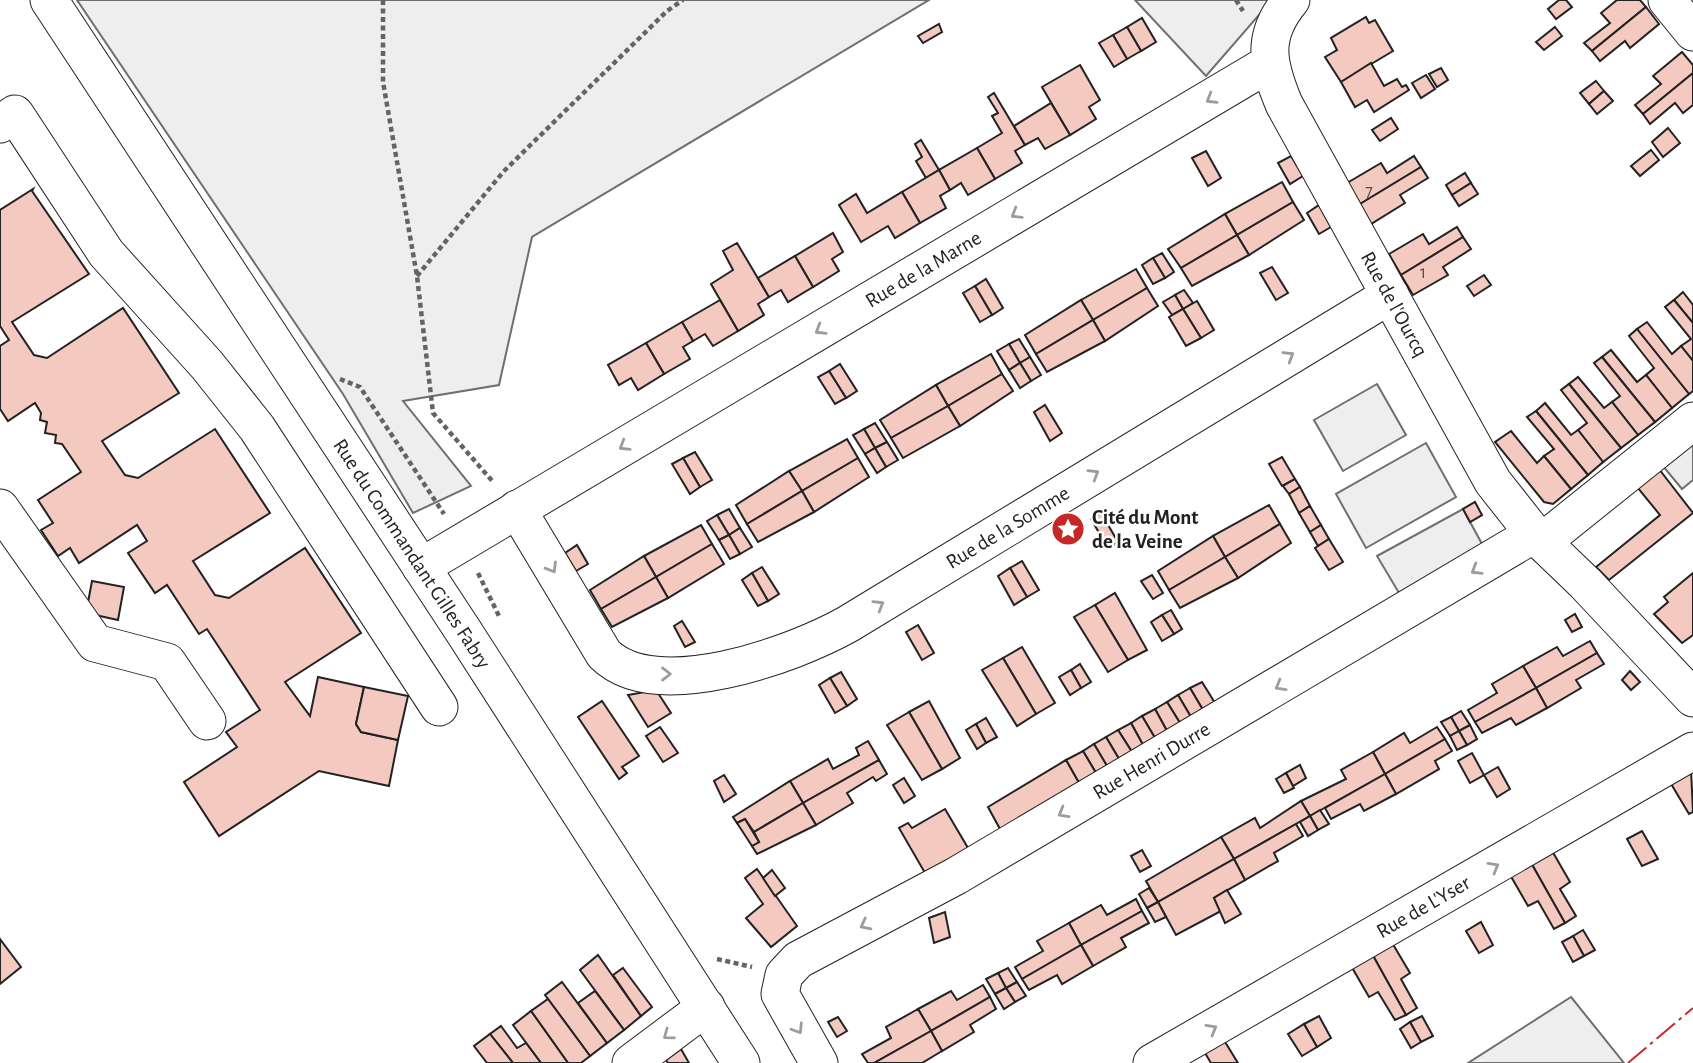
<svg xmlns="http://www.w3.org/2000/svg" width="1693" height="1063" font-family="'Alegreya Sans',sans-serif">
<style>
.green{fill:#eee;stroke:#6f6f6f;stroke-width:2}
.parking{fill:#ededed;stroke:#6f6f6f;stroke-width:2}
.building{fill:#f3c9c0;stroke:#222;stroke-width:2}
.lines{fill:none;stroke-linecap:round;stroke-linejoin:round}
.minor-casing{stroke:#222;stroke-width:39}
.path{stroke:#646464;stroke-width:4.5;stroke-dasharray:5 3.5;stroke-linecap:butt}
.minor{stroke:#fff;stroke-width:37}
.power{stroke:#c62828;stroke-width:2;stroke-dasharray:24 5 3.5 5;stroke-linecap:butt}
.oneway{stroke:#9c9c9c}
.labels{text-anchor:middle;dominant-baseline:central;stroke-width:5;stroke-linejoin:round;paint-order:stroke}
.number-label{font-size:18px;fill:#564c4a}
.street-label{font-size:21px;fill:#222;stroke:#fff}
.poi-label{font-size:21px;font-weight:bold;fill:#222;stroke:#fff;text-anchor:start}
</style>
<rect width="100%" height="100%" fill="#fff"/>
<g class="green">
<path d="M77,0H929L532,237L499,385L403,401L471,486L413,513L343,394Z"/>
<path d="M1135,0H1272L1206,76Z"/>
<path d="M1377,384L1406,435L1343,471L1314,420Z"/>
<path d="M1426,443L1456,497L1366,548L1336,494Z"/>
<path d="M1463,509L1482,544L1399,593L1377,556Z"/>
<path d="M1571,997L1624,1063H1468Z"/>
</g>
<path class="parking" d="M1693,440V480L1682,489L1662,465Z"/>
<g class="building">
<path d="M1559,0H1566L1572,7L1556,19L1548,9Z"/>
<path d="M1617,0H1640L1646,7L1592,51L1584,43L1610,23L1601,13Z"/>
<path d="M1646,7L1659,24L1630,48L1625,41L1600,61L1592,51Z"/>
<path d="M1366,17L1369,23L1375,20L1393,51L1341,82L1325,57L1337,50L1331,38Z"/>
<path d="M1142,18L1156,42L1141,51L1127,27Z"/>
<path d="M939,24L942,32L923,43L918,36Z"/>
<path d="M1127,27L1141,51L1127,59L1113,35Z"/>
<path d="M1555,27L1562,36L1544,50L1536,42Z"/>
<path d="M1113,35L1127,59L1114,67L1099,43Z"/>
<path d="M1682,52L1693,65V73L1643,114L1635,105L1661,84L1653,76Z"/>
<path d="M1371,63L1384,86L1397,79L1402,87L1406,85L1409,90L1374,112L1367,100L1355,107L1341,82Z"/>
<path d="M1080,65L1100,100L1089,107L1096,119L1070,135L1042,87Z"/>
<path d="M1441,68L1448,80L1437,87L1429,74Z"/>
<path d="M1693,73V105L1683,113L1675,103L1650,124L1643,114Z"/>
<path d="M1426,75L1435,89L1421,98L1412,83Z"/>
<path d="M1596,81L1604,91L1589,104L1580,93Z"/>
<path d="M1604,91L1613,101L1597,114L1589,104Z"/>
<path d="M994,93L1025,145L1015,151L1022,163L995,179L977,148L1002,133L992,116L998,113L988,97Z"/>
<path d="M1051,103L1070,135L1045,149L1038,138L1025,145L1014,126Z"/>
<path d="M1391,118L1398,129L1380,141L1372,130Z"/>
<path d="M1668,128L1680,143L1663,157L1652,142Z"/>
<path d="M921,140L939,170L926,178L916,161L922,157L915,144Z"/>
<path d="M977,148L995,179L968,195L961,183L950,190L939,170Z"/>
<path d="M1651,150L1659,160L1640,176L1631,166Z"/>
<path d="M1206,151L1221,178L1208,186L1192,158Z"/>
<path d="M1291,156L1303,176L1290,184L1278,163Z"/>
<path d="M1414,156L1421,167L1360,204L1347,183L1381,163L1387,173Z"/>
<path d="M1421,167L1428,178L1400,195L1405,203L1371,224L1360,204Z"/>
<path d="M939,170L950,190L940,196L946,208L920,223L902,192Z"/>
<path d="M1465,173L1471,183L1452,195L1446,185Z"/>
<path d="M1282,182L1293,202L1237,235L1225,214Z"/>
<path d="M1471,183L1478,194L1459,206L1452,195Z"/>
<path d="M33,189L32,191L89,274L12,322L34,355L47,358L123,308L179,393L102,441L125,475L138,478L215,429L270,513L193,561L215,595L229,598L305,548L361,633L285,682L310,716L318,677L364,687L356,724L361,732L398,740L389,786L319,771L219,836L184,782L237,747L226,732L260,710L207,629L199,634L167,585L155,593L128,553L147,541L137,525L79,563L70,548L58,556L41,530L53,523L38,500L81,472L62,444L55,443L56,435L45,433L47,422L40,420L41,413L35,403L8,421L0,409V346L9,340L0,326V210Z"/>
<path d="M902,192L920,223L895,238L888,226L861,242L839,205L856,194L867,213Z"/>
<path d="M1293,202L1304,220L1249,255L1237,235Z"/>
<path d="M1319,205L1331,227L1319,234L1307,213Z"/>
<path d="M1225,214L1237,235L1181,268L1168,249Z"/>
<path d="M1457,227L1463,237L1401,275L1389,254L1423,234L1429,244Z"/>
<path d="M833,233L843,252L832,259L839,271L813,287L795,256Z"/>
<path d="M1237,235L1249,255L1192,286L1181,268Z"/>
<path d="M1463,237L1471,249L1443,267L1448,275L1413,295L1401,275Z"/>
<path d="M737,243L769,297L758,304L764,315L738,331L711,284L733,270L723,251Z"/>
<path d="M1162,253L1174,272L1165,278L1153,258Z"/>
<path d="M795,256L813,287L788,302L781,290L769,297L758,278Z"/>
<path d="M1153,258L1165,278L1153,284L1142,265Z"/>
<path d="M1272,267L1288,293L1276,300L1260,273Z"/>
<path d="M1136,269L1147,288L1093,320L1081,300Z"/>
<path d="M1484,275L1491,285L1474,296L1467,286Z"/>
<path d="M986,279L1003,308L992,315L975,286Z"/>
<path d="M975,286L992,315L980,322L963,293Z"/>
<path d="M1147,288L1158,306L1105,341L1093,320Z"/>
<path d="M1184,290L1193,303L1183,309L1175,295Z"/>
<path d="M1683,292L1693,305V323L1674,300Z"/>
<path d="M1175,295L1183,309L1172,315L1163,302Z"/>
<path d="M720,300L738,331L713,346L705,334L693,341L682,322Z"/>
<path d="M1081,300L1093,320L1036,354L1025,335Z"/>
<path d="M1674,300L1693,323V361L1681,346L1691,339L1665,307Z"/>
<path d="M1197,301L1214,330L1201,338L1183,309Z"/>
<path d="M1183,309L1201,338L1186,346L1169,317Z"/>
<path d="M1093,320L1105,341L1047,372L1036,354Z"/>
<path d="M682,322L693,341L683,347L690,359L664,374L646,343Z"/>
<path d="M1647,322L1672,354L1681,346L1693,361V391L1689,394L1637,329Z"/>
<path d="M1637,329L1689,394L1672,408L1646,375L1654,368L1629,336Z"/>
<path d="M1019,339L1030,357L1020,363L1009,344Z"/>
<path d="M646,343L664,374L638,390L631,378L619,385L608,365Z"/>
<path d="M1009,344L1020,363L1009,370L997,351Z"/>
<path d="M1611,350L1637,382L1646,375L1672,408L1655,422L1602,357Z"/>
<path d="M991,354L1002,374L948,406L936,385Z"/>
<path d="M1030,357L1041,375L1031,381L1020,363Z"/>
<path d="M1602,357L1655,422L1638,435L1612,402L1620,396L1594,363Z"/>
<path d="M1020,363L1031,381L1020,388L1009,370Z"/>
<path d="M840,364L857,391L846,398L829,371Z"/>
<path d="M829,371L846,398L835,404L818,377Z"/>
<path d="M1002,374L1013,391L960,426L948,406Z"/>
<path d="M1578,377L1604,408L1612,402L1638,435L1621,448L1569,384Z"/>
<path d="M1569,384L1621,448L1603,462L1578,430L1587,423L1561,390Z"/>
<path d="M936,385L948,406L891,438L880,420Z"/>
<path d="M1545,403L1571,435L1578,430L1603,462L1588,475L1536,411Z"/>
<path d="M1045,405L1062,433L1050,441L1034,412Z"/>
<path d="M948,406L960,426L903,458L891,438Z"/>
<path d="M1536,411L1588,475L1571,489L1544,456L1554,449L1527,417Z"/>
<path d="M875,423L887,442L875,448L864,429Z"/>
<path d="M864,429L875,448L865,454L853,435Z"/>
<path d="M1511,431L1537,463L1544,456L1571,489L1553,504L1544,502L1495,442Z"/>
<path d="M847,439L858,458L802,491L789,471Z"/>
<path d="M887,442L898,460L886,467L875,448Z"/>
<path d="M875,448L886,467L877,473L865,454Z"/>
<path d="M695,452L712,480L700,487L683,458Z"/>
<path d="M1282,457L1295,479L1282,486L1269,464Z"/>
<path d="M683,458L700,487L690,494L672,464Z"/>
<path d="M858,458L869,477L814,512L802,491Z"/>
<path d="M1659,469L1693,513L1609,580L1596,567L1660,515L1637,487Z"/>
<path d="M789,471L802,491L747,524L736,505Z"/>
<path d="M1295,479L1300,487L1289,494L1283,486Z"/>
<path d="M1300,487L1310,506L1299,513L1289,494Z"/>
<path d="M802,491L814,512L758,542L747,524Z"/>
<path d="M1475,502L1482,515L1470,522L1463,509Z"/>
<path d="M1269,505L1280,524L1225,557L1213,536Z"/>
<path d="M1310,506L1321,525L1310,532L1299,513Z"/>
<path d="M729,509L740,528L729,535L717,515Z"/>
<path d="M1101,513L1118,542L1108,548L1091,519Z"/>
<path d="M717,515L729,535L719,540L707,521Z"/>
<path d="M1280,524L1291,543L1238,578L1225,557Z"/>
<path d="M701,525L712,544L656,577L644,556Z"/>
<path d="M1321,525L1329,539L1318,546L1310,532Z"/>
<path d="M740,528L752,547L740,554L729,535Z"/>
<path d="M729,535L740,554L730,559L719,540Z"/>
<path d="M1213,536L1225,557L1169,590L1158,571Z"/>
<path d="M1329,539L1343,562L1329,570L1315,548Z"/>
<path d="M712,544L724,564L668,598L656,577Z"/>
<path d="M577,545L588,564L576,571L565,553Z"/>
<path d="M644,556L656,577L601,609L590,590Z"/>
<path d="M1225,557L1238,578L1180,608L1169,590Z"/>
<path d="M1022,561L1039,590L1027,597L1010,568Z"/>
<path d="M762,567L779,594L768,601L752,573Z"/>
<path d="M1010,568L1027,597L1014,605L998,576Z"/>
<path d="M752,573L768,601L758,606L742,580Z"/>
<path d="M1693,573V635L1682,643L1654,614L1668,602L1664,597Z"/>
<path d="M1152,575L1163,593L1153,599L1141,581Z"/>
<path d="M656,577L668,598L612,627L601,609Z"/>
<path d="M92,581L124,587L118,620L86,613Z"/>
<path d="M1115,593L1147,650L1128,660L1095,605Z"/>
<path d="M1095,605L1128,660L1108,672L1074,617Z"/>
<path d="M1171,610L1182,629L1174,634L1162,615Z"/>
<path d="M1575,614L1582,627L1572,632L1565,620Z"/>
<path d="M1162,615L1174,634L1162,641L1151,622Z"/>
<path d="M682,621L695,642L685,647L674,626Z"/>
<path d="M918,625L934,653L922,660L906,632Z"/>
<path d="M1590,641L1597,653L1536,688L1523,666L1557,647L1563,656Z"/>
<path d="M1022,647L1055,703L1036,714L1003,658Z"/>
<path d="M1597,653L1604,664L1576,680L1581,688L1547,708L1536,688Z"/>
<path d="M1003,658L1036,714L1017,726L982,670Z"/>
<path d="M1080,664L1091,682L1081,688L1071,670Z"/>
<path d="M1523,666L1536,688L1475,722L1468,710L1497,693L1492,684Z"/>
<path d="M1071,670L1081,688L1070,695L1059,677Z"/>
<path d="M1630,671L1640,682L1631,690L1622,680Z"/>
<path d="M841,672L857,699L847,706L830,678Z"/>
<path d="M830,678L847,706L835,713L819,685Z"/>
<path d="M1202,682L1215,703L1203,710L1190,688Z"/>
<path d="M364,687L408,696L398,740L361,732L356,724Z"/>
<path d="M1190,688L1203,710L1191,717L1178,695Z"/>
<path d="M1536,688L1547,708L1516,725L1511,718L1482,733L1475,722Z"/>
<path d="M656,690L671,713L648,727L628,695Z"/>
<path d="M1178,695L1191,717L1180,723L1167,702Z"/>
<path d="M602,701L639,756L622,767L627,773L619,779L578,717Z"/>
<path d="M929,701L960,758L942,769L909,712Z"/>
<path d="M1167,702L1180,723L1167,731L1155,709Z"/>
<path d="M1155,709L1167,731L1155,738L1142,716Z"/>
<path d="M1461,711L1470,725L1459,731L1451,717Z"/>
<path d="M909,712L942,769L922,780L887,725Z"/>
<path d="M1142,716L1155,738L1143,745L1131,723Z"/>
<path d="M1451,717L1459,731L1450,736L1441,722Z"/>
<path d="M986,718L997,737L986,743L976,724Z"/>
<path d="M1131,723L1143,745L1132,752L1118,730Z"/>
<path d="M976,724L986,743L977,749L966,730Z"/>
<path d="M1470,725L1477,739L1467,745L1459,731Z"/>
<path d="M660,727L678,753L663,762L646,736Z"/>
<path d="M1437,727L1445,739L1385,774L1373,752L1404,733L1410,743Z"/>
<path d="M1118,730L1132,752L1119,759L1106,737Z"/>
<path d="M1459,731L1467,745L1457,750L1450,736Z"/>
<path d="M1106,737L1119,759L1107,766L1094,744Z"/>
<path d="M1445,739L1452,751L1435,761L1439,769L1396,794L1385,774Z"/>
<path d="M868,741L879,760L803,803L790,781L828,759L833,769L859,755L856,748Z"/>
<path d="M1094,744L1107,766L1096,773L1083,751Z"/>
<path d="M1083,751L1096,773L1079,783L1066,760Z"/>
<path d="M1373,752L1385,774L1310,816L1301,801L1346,779L1341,770Z"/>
<path d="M1472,753L1484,775L1470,783L1458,761Z"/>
<path d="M879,760L887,774L876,781L873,777L847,793L853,803L816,825L803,803Z"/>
<path d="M1066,760L1079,783L1000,829L988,807Z"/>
<path d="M1300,765L1306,778L1293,786L1286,773Z"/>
<path d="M1498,767L1510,789L1497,797L1484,775Z"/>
<path d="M1691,770L1693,812L1689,814L1670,782Z"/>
<path d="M1286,773L1294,788L1284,793L1276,779Z"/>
<path d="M1385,774L1396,794L1364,811L1360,804L1331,819L1325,808Z"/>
<path d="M724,775L736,794L724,802L714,781Z"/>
<path d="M904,778L915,796L904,803L893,785Z"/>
<path d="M790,781L803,803L754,832L745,819L737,823L733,817Z"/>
<path d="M1301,801L1310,816L1234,859L1221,837L1255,818L1260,828Z"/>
<path d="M803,803L816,825L757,854L752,846L759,842L754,832Z"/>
<path d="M945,809L968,848L925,873L899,828L908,823L912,828Z"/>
<path d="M1320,810L1329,824L1318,830L1310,816Z"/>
<path d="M1310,816L1318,830L1308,836L1300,822Z"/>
<path d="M745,819L759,842L752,846L737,823Z"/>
<path d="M1296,824L1303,836L1274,853L1278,861L1245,880L1234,859Z"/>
<path d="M1642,831L1658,859L1642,866L1627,839Z"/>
<path d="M1221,837L1234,859L1158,902L1146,881Z"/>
<path d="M1551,849L1570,882L1560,889L1576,916L1565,923L1530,861Z"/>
<path d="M1142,850L1151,866L1140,872L1131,856Z"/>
<path d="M1234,859L1245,880L1214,898L1221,911L1176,935L1158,902Z"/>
<path d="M1530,861L1565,923L1554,929L1538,901L1528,906L1509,873Z"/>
<path d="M757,869L797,926L771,947L746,918L763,904L745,878Z"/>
<path d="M772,870L785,888L775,896L763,878Z"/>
<path d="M1149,888L1158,902L1147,908L1139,894Z"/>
<path d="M1227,890L1241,914L1225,923L1214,898Z"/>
<path d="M1136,899L1142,911L1081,945L1069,923L1101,905L1107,915Z"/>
<path d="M1158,902L1166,917L1155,922L1147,908Z"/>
<path d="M1142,911L1149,923L1121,938L1126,947L1093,966L1081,945Z"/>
<path d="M945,912L950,937L934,943L929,918Z"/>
<path d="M1481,922L1493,945L1479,953L1466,931Z"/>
<path d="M1069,923L1081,945L1022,979L1015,967L1043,951L1037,941Z"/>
<path d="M1583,930L1595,950L1584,956L1573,936Z"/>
<path d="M1573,936L1584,956L1573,962L1562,942Z"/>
<path d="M0,939L21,967L0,984Z"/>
<path d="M1391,941L1410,973L1401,979L1417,1008L1406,1015L1371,952Z"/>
<path d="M1081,945L1093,966L1062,984L1057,975L1029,990L1022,979Z"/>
<path d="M1371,952L1406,1015L1395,1020L1378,992L1369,997L1350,964Z"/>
<path d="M598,955L641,1016L624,1030L580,970Z"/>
<path d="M623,968L652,1007L641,1016L613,975Z"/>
<path d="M1008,968L1017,982L1006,988L998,973Z"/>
<path d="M998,973L1006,988L995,994L986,979Z"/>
<path d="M562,982L607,1043L590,1056L545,995Z"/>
<path d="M1017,982L1026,996L1015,1002L1006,988Z"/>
<path d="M983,985L990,997L931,1031L918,1009L951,991L957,1000Z"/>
<path d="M1006,988L1015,1002L1004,1009L995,994Z"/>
<path d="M595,991L624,1030L607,1043L578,1003Z"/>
<path d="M990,997L996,1009L970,1025L974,1032L942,1051L931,1031Z"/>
<path d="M548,999L590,1056L581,1063H568L531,1011Z"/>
<path d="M918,1009L931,1031L874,1063H868L862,1054L891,1038L886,1027Z"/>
<path d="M531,1011L568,1063H541L513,1025Z"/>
<path d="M1319,1016L1331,1038L1317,1047L1304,1024Z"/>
<path d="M1422,1016L1433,1036L1421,1042L1410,1022Z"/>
<path d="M838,1017L847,1031L837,1037L828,1022Z"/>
<path d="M1410,1022L1421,1042L1411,1048L1400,1029Z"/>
<path d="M1304,1024L1317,1047L1302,1056L1288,1034Z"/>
<path d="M501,1026L517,1048L526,1043L541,1063H513L490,1034Z"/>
<path d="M931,1031L942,1051L922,1063H874Z"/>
<path d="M490,1034L513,1063H487L474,1046Z"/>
<path d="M1222,1037L1238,1063H1211L1202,1048Z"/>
<path d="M681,1049L689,1063H668L666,1060Z"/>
</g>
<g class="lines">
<defs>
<g id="minor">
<path id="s1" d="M49,0L464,632L741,1063"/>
<path id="s2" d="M1291,0C1261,36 1267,63 1284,104L1493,482L1534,534L1585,583L1693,698"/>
<path d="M1667,0L1693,32"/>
<path d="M0,124L15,114L106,253L207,365L257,428L439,707"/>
<path d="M0,508L95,643L167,662L207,721"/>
<path id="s3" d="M517,509L604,654C655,705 793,655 848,624L1390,295"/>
<path d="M1542,542L1693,421"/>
<path id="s4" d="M421,567L1270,63"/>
<path d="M631,1063L706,1007"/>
<path id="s5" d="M819,1063L780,994L784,975L798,960L956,876L1534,534"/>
<path id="s6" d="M1152,1063L1693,751"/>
</g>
</defs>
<use href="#minor" class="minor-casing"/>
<g class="path">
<path d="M383,0V82L417,276L433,413L494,483"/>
<path d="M1236,0L1243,11"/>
<path d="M417,276L504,171L667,11L683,0"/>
<path d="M340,379L360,387L444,514"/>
<path d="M478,573L500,618"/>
<path d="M717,959L752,967"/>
</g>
<use href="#minor" class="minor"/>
<path class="power" d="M1628,1063L1693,1008"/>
</g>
<defs><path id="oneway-chevron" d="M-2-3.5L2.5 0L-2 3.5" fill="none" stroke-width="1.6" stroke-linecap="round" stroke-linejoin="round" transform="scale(1.75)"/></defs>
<g class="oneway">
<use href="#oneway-chevron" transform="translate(1211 99) rotate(149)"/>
<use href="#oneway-chevron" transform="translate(1016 214) rotate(149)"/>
<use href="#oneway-chevron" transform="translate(820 330) rotate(149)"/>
<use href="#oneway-chevron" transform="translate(1289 356) rotate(-31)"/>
<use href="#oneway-chevron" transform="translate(624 446) rotate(149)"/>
<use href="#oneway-chevron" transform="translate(1094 474) rotate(-31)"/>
<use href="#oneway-chevron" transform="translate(552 568) rotate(59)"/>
<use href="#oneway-chevron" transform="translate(1476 570) rotate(149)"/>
<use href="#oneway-chevron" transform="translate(879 605) rotate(-31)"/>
<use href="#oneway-chevron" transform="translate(666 674)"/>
<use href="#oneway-chevron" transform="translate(1280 686) rotate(150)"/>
<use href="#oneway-chevron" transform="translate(1063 813) rotate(150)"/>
<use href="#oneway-chevron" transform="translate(1494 867) rotate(-30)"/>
<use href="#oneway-chevron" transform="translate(865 925) rotate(153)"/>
<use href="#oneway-chevron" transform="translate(798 1029) rotate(58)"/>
<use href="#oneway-chevron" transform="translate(1212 1029) rotate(-30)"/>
<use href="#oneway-chevron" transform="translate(668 1035) rotate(143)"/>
</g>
<defs>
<symbol id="sight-disc" viewBox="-11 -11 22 22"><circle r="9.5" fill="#c62828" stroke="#fff"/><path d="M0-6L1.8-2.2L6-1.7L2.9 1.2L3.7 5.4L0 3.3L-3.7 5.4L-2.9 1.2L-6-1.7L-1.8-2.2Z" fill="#fff"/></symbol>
</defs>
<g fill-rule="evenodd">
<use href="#sight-disc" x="1049" y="510" width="38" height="38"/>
</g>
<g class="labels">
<g class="number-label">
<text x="1369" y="192">7</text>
<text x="1423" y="273">1</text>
</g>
<g class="street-label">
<text stroke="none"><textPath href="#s4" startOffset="584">Rue de la Marne</textPath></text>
<text stroke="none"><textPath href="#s2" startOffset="340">Rue de l'Ourcq</textPath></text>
<text stroke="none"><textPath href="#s3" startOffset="614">Rue de la Somme</textPath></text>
<text stroke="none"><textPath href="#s1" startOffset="662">Rue du Commandant Gilles Fabry</textPath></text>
<text stroke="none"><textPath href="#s5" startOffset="525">Rue Henri Durre</textPath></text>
<text stroke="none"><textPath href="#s6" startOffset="313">Rue de L'Yser</textPath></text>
</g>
<g class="poi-label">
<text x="1092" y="517">Cité du Mont<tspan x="1092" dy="24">de la Veine</tspan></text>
</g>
</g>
</svg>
